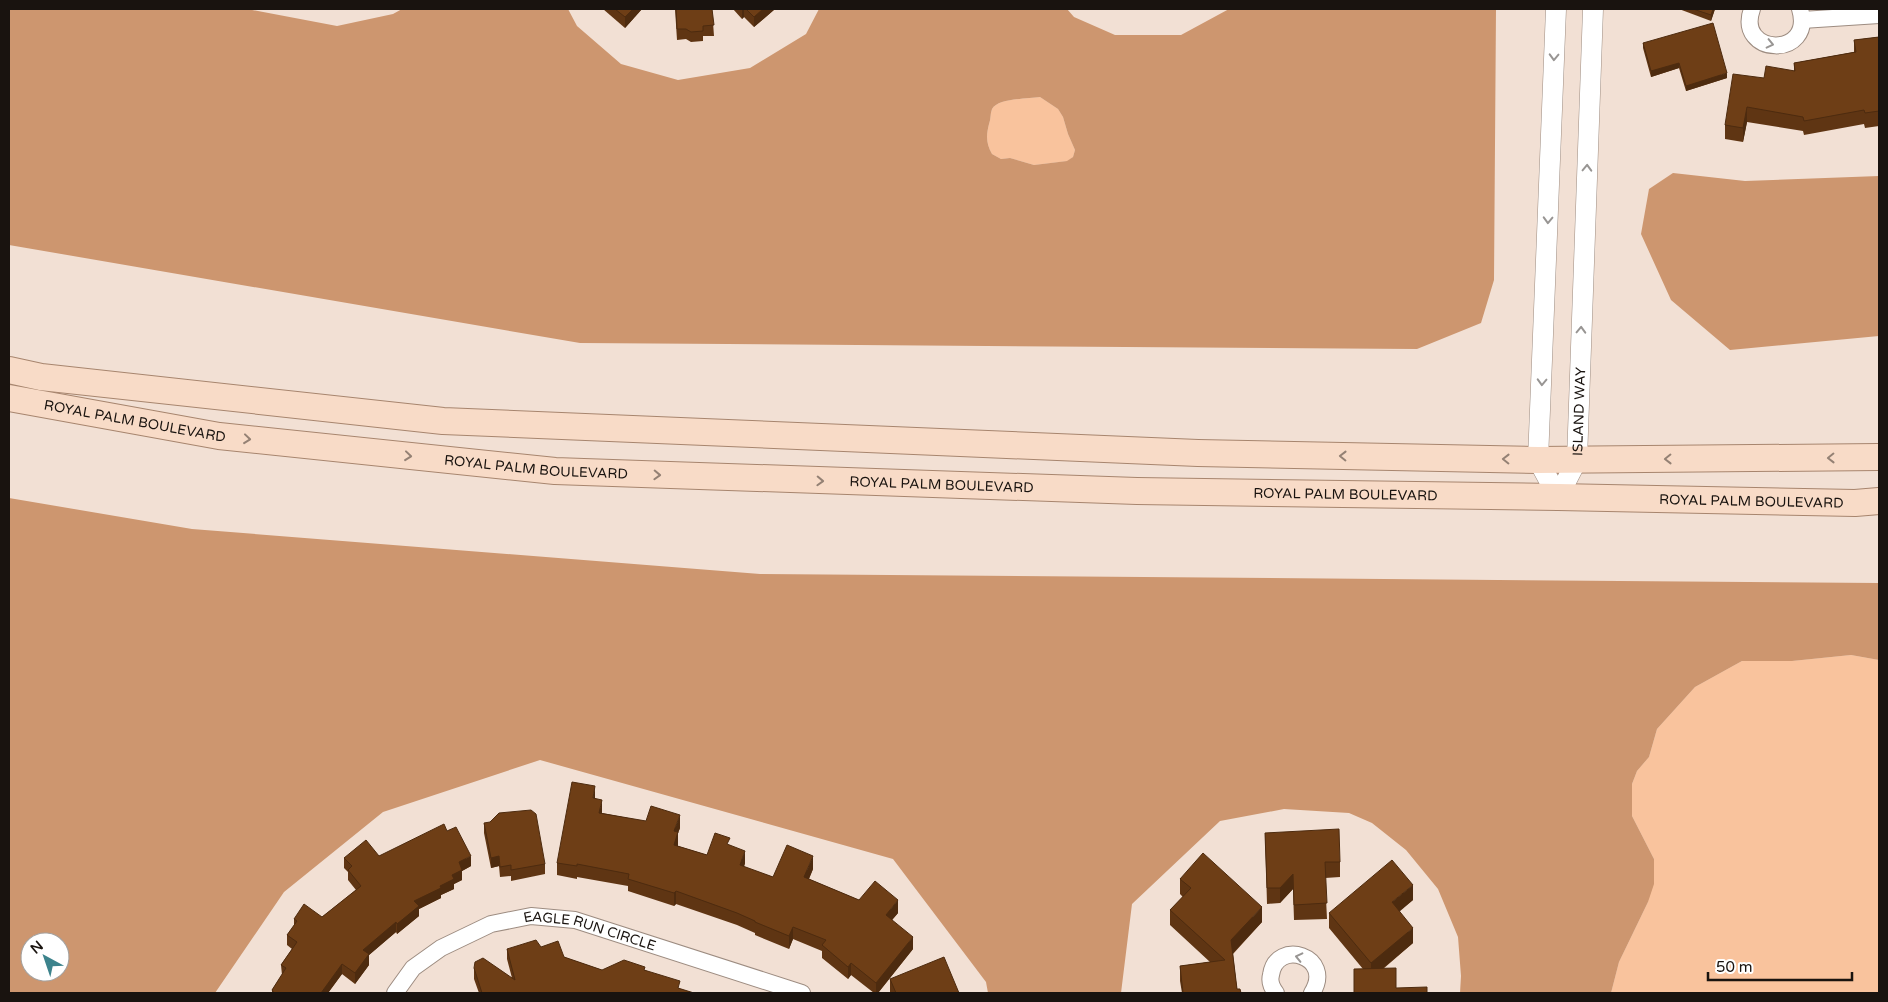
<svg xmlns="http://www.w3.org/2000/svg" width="1888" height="1002" font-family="'Varela Round',sans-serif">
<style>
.green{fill:#f9c39d}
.water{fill:#cd966f;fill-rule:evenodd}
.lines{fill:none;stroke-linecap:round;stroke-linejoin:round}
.minor-casing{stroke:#9d8c81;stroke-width:18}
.tertiary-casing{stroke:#9d8c81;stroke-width:21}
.primary-casing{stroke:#a7856e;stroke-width:28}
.minor{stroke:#fff;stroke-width:16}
.tertiary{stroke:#fff;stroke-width:20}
.primary{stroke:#f8dbc7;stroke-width:26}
.wall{fill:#5f3513}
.shaded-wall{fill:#4d2b0f}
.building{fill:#6e3e16;stroke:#4d2b0f}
.oneway{stroke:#989593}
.oneway2{stroke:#948174}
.labels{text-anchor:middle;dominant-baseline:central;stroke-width:5;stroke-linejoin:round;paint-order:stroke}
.street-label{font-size:14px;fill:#19130f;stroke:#fff}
</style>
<rect width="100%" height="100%" fill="#f2e0d4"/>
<g class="green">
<path d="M1040,97L1058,109L1063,117L1068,134L1075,150L1073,157L1068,161L1034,165L1010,158L1001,159L992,154C986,143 986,136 989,124C991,119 990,114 992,109C998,98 1028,99 1040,97Z"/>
<path d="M1851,655L1879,660V993H1611L1619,962L1648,902L1654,859L1632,816V784L1637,771L1649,757L1657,729L1695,687L1742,661H1792Z"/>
</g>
<g class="water">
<path d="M9,9H247L337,26L393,14L402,9H568L577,26L621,64L678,80L750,68L806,34L819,9H1067L1074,17L1115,35H1181L1229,9H1496L1494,280L1481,323L1417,349L580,343L9,245ZM1040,97L1058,109L1063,117L1068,134L1075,150L1073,157L1067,161L1034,165L1010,158L1001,159L992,154C986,143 986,136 989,124C991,119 990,114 992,109C998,98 1028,99 1040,97Z"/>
<path d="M1673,173L1745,181L1879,176V336L1730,350L1671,300L1641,234L1649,189Z"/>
<path d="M9,498L192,529L760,574L1879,583V660L1851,655L1792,661H1742L1695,687L1657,729L1649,757L1637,771L1632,784V816L1654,859V884L1648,902L1619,962L1611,993H1460L1461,976L1458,937L1438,889L1406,850L1372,823L1349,813L1284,809L1220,821L1132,904L1121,993H988L986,982L893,859L540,760L383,812L284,892L215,993H9ZM30,942H60V972H30Z"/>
</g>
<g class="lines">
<defs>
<g id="minor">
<path d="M1752,9C1735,56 1815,59 1800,9"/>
<path d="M1802,20L1879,15"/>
<path id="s1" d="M395,993L413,968L441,948L491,924L531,916L575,920L802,993"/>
<path d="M1276,993C1272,988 1269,982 1271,975C1276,938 1335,956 1312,993"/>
</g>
<g id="tertiary">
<path d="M1556,9L1538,460L1558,497"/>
<path id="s2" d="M1558,497L1577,460L1593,9"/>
</g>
<g id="primary">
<path d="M9,370L41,377L443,421L1198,453L1538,460L1879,457"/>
<path id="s3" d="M9,398L219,436L555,471L1137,491L1558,497L1855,503L1879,501"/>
</g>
</defs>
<use href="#minor" class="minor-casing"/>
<use href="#tertiary" class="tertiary-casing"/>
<use href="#primary" class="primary-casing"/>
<use href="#minor" class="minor"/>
<use href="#tertiary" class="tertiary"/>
<use href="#primary" class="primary"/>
</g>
<g class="wall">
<path d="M603,9H642L625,28Z"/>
<path d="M675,9H712L714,36H703V41L691,42L686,39L677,40Z"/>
<path d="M733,9H775L754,27L744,17L742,19Z"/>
<path d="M1679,9H1715L1711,21Z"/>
<path d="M1879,37V126L1865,128L1864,124L1804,135L1803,131L1747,122L1743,142L1725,139V125L1764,78L1794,71V63L1854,52V40Z"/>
<path d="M1643,43L1727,78L1686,91L1679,68L1651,77L1643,48Z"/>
<path d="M595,798L602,813L680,828L678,833V846L707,855L730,845L745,863L744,867L773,877L813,869L809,879L859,900L898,913L892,920L913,949L878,993H874L851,975L848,979L822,958V951L793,939L789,949L755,935V933L737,925L676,904L674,906L628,891V886L577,877V879L557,875V863Z"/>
<path d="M484,823L545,864V874L511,881V876L500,877L499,866L491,868L484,833Z"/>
<path d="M447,831L471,866L462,871V880L454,884V889L441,895V898L419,909V916L397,934L396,932L369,955V965L355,984L342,974L328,993H272V990L282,975L281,965L292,949L287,945V935L294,926V919L322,917L356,890L348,880V872L344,868V858L379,856Z"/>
<path d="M1265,833L1340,862V877L1325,878L1327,919L1294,920L1293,889L1280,903L1267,904Z"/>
<path d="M1180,879L1262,922L1233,954L1237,989L1182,993L1180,981V966L1210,962L1170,925V910L1183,897L1180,894Z"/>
<path d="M1413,900L1399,911L1413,943L1383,969L1396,988L1427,993H1354V969H1363L1329,928V913Z"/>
<path d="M541,947L564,957L602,970H645L680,989L694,993H479L474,979V968L512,978L507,959V949Z"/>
<path d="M890,979L959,993H890Z"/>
</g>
<g class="shaded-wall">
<path d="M633,9H642L625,28V17Z"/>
<path d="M742,9H744V17L742,19Z"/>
<path d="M763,9H775L754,27V17Z"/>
<path d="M1713,9H1715L1711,21V15Z"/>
<path d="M1679,63V68L1651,77V71Z"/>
<path d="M1727,73V78L1686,91V86Z"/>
<path d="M1747,107V122L1743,142V128Z"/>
<path d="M595,786V799L593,798Z"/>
<path d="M602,800V812L599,826V813Z"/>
<path d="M680,815V828L678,833V845L674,857V831Z"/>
<path d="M745,851V863L740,878V865Z"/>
<path d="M471,856V866L462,871V880L454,884V889L441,895V898L419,909V916L397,934V924L414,901L440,886L452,875L459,862Z"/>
<path d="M499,856V866L491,868V858Z"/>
<path d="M813,856V869L804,890V877Z"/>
<path d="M1293,874V889L1280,903V888Z"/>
<path d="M1413,885V900L1392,918V902Z"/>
<path d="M676,891V904L674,906V893Z"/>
<path d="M898,900V913L886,927V915Z"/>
<path d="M1262,907V922L1231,955V940Z"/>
<path d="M396,922V932L369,955V965L355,984V973L363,950Z"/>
<path d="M793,927V939L789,949V936Z"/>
<path d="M1413,928V943L1371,978V963Z"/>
<path d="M913,937V949L878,993H876V983Z"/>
<path d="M851,963V975L848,979V967Z"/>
<path d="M342,964V974L328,993H321Z"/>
</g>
<g class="building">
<path d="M615,9H633L625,17Z"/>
<path d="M676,9H712L714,25L703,26V31L691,32L686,29H677Z"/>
<path d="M746,9H763L754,17Z"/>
<path d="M1693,9H1713L1711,15Z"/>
<path d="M1713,23L1727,73L1686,86L1679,63L1651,71L1643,43Z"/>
<path d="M1879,37V111L1865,113L1864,110L1804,121L1803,117L1747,107L1743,128L1725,125L1733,74L1764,78L1766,66L1795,71L1794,63L1856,52L1854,40Z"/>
<path d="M572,782L595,786L593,798L602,800L599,813L646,821L651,806L680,815L674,831L678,832L674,845L707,855L715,833L730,838L727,844L745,851L740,865L773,877L787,845L813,856L804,877L859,900L875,881L898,900L886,915L913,937L876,983L851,963L848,967L822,945L826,940L793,927L789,936L755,922V921L737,913L676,891L674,893L628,879L629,874L577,864V866L557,863Z"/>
<path d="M531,810L536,814L545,864L511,870V865L500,867L499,856L491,858L484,823L490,822L499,813Z"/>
<path d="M444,824L447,831L456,827L471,856L459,862L462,870L452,875L454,879L440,886L441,888L414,901L419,906L397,924L396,922L363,950L369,954L355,973L342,964L321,993H274L272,990L286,968L281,965L297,942L287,935L297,921L294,919L304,904L322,917L361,886L348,870L352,866L344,858L366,840L379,856Z"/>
<path d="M1339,829L1340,862H1325L1327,903L1294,905L1293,874L1280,888H1267L1265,833Z"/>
<path d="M1203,853L1262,907L1231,940L1237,989H1240L1241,993H1177H1183L1180,966L1225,960L1170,910L1191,888L1180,879Z"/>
<path d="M1392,860L1413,885L1392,902L1413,928L1371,963L1329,913Z"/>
<path d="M536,940L541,947L558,941L564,957L602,970L624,960L645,967L644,970L680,981L678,988L694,993H482L474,968L475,962L483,958L515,980L507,949Z"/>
<path d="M944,957L959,993H896L890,979Z"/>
<path d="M1396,968V988L1427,987V993H1354V969Z"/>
</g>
<defs><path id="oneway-chevron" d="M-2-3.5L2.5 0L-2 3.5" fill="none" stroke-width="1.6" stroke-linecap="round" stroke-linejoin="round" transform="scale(1.25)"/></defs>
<g class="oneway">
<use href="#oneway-chevron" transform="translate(1770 44) rotate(13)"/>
<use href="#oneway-chevron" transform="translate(1554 57) rotate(92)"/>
<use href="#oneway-chevron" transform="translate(1587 168) rotate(-88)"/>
<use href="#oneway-chevron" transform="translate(1548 220) rotate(92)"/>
<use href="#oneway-chevron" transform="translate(1581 330) rotate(-88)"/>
<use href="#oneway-chevron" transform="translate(1542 382) rotate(92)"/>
<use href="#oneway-chevron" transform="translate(1299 957) rotate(-167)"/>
</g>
<g class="oneway2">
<use href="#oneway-chevron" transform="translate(247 439) rotate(6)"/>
<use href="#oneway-chevron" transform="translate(408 456) rotate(6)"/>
<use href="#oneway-chevron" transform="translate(1343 456) rotate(-179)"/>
<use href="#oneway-chevron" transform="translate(1831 458) rotate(179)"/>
<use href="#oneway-chevron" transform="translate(1506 459) rotate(-179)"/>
<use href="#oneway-chevron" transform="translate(1668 459) rotate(179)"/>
<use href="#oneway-chevron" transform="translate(657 475) rotate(2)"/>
<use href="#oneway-chevron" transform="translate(820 481) rotate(2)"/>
</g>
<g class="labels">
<g class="street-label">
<text stroke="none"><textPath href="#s2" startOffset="90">ISLAND WAY</textPath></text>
<text stroke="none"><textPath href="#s3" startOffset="128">ROYAL PALM BOULEVARD</textPath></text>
<text stroke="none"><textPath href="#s3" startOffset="532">ROYAL PALM BOULEVARD</textPath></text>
<text stroke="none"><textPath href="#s3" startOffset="938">ROYAL PALM BOULEVARD</textPath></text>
<text stroke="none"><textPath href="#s3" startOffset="1342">ROYAL PALM BOULEVARD</textPath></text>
<text stroke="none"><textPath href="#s3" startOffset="1748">ROYAL PALM BOULEVARD</textPath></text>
<text stroke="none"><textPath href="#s1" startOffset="222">EAGLE RUN CIRCLE</textPath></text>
</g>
</g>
<rect width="1888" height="1002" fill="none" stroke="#19130f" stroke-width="20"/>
<g transform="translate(45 957) rotate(320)"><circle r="24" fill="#ffffff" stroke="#a3a19f"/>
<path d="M0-4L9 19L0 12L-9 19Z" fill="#3c838c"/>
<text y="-8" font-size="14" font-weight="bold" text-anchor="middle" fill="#19130f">N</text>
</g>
<path d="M1708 972v8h144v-8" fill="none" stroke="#19130f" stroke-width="2.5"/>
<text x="1716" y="972" font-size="15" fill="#19130f" stroke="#ffffff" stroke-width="4" paint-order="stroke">50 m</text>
</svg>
